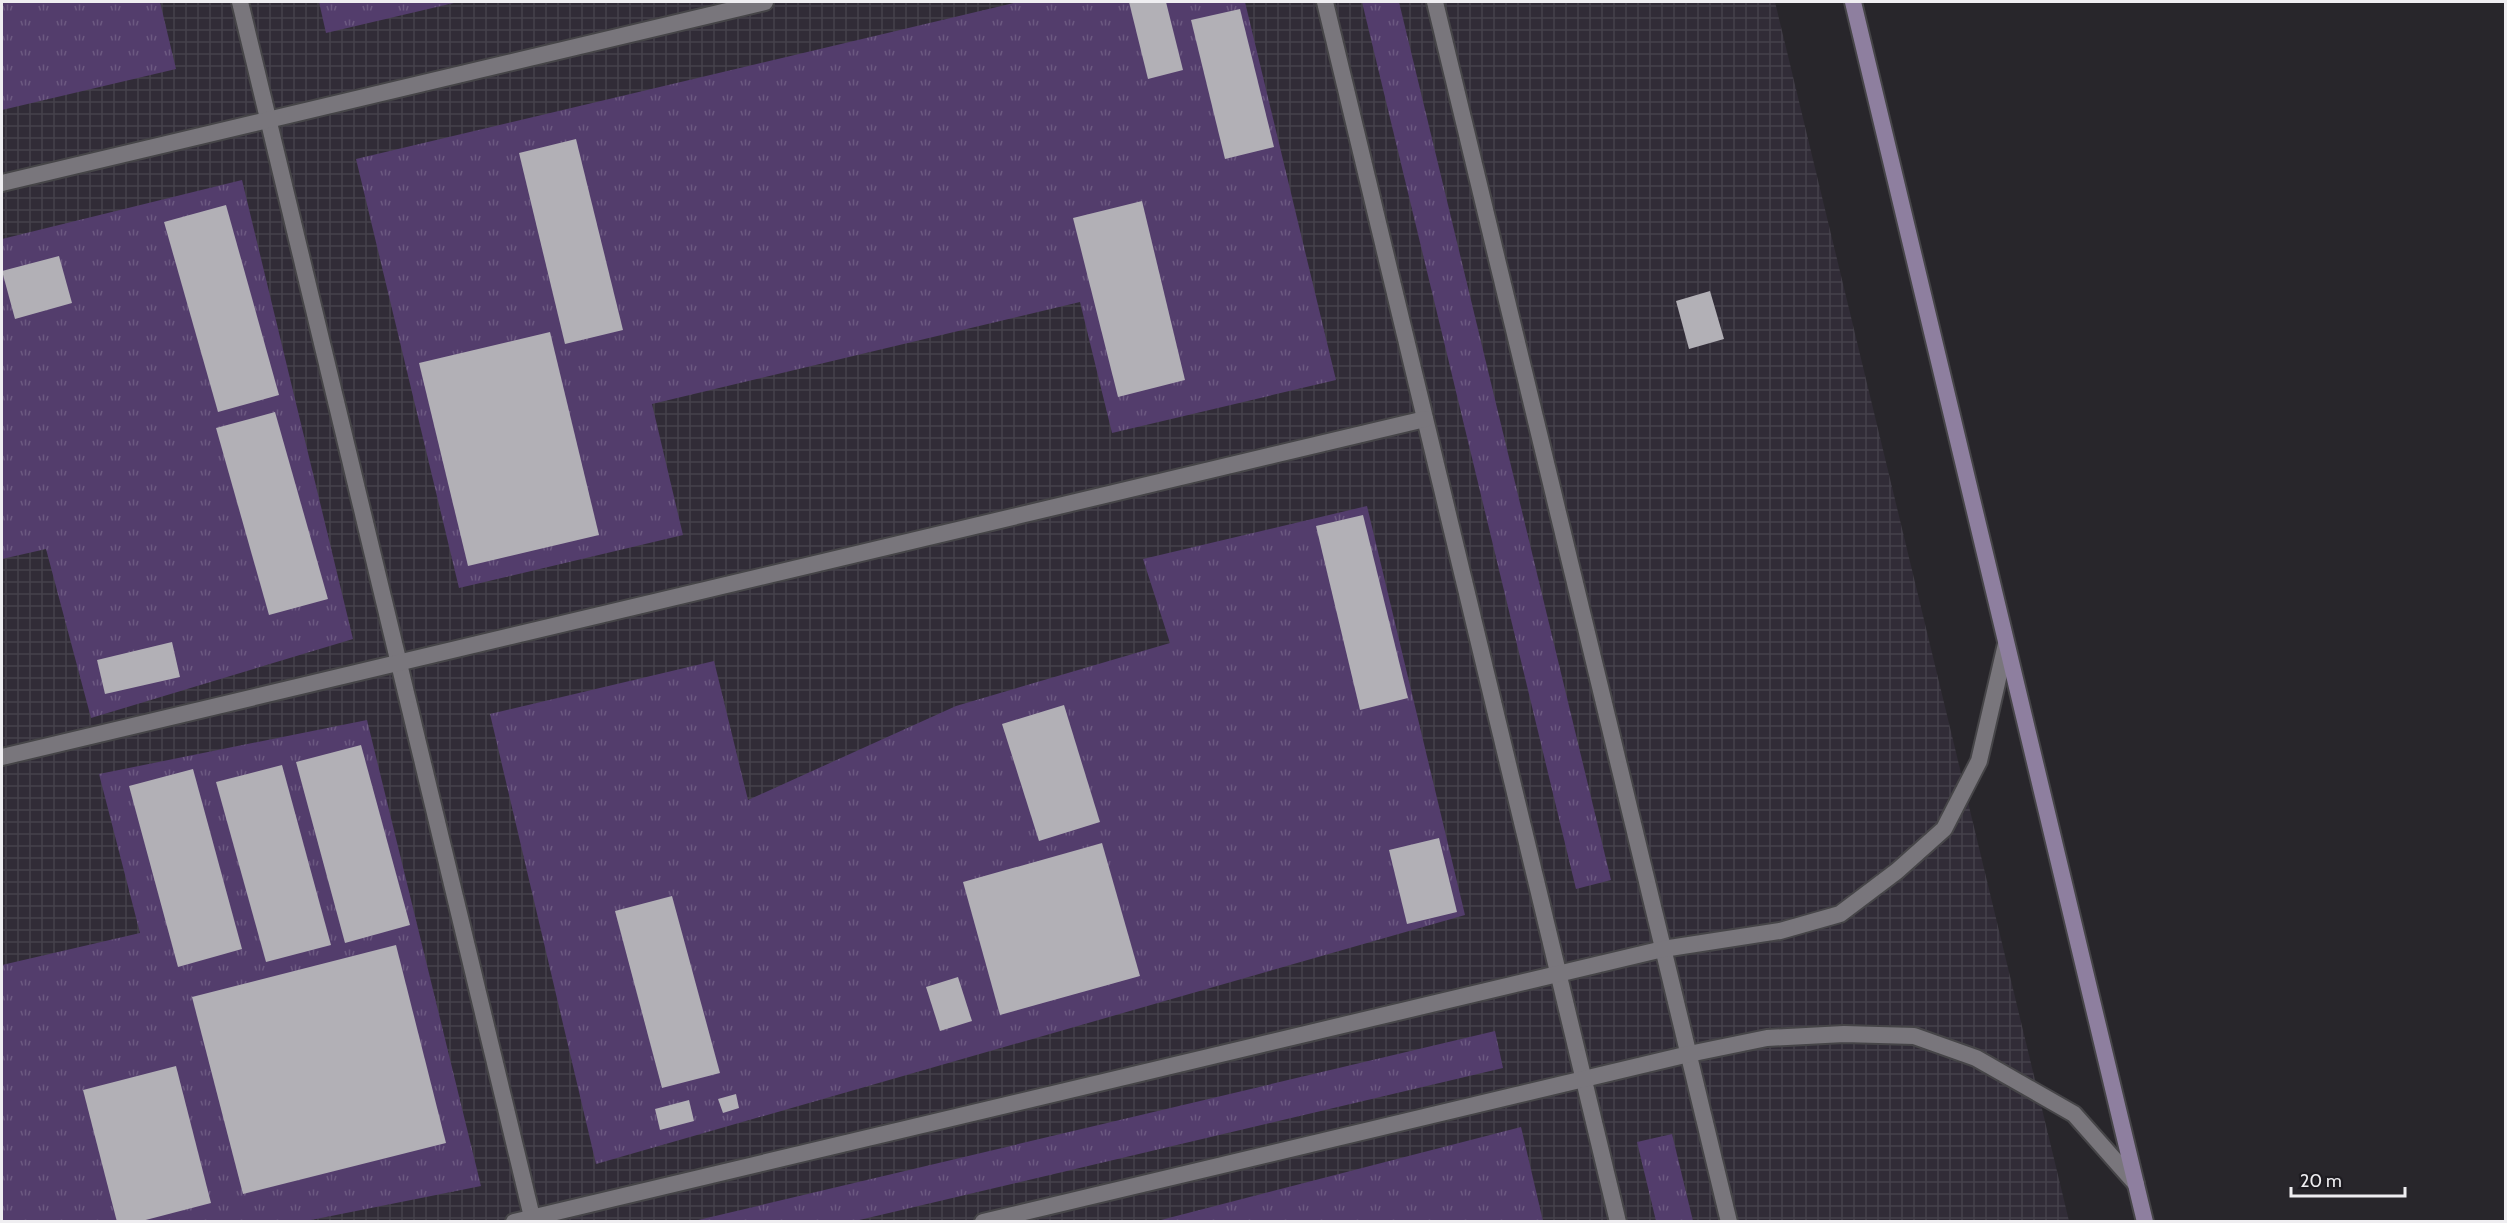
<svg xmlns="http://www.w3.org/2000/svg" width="2507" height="1223" font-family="Cabin,sans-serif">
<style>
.industrial{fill:url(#industrial-grid)}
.grass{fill:url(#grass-tufts)}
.building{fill:#b2b0b6}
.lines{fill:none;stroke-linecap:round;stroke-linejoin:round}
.minor-casing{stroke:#464548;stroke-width:20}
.secondary-casing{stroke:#464548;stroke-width:20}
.minor{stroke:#79767c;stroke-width:16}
.secondary{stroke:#8e7f9f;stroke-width:16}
</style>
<defs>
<pattern id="industrial-grid" width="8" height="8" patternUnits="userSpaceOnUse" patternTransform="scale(1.5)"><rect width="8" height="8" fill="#312c37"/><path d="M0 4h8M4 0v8" fill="none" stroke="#45414b"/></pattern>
<pattern id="grass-tufts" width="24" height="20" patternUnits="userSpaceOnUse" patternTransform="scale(1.5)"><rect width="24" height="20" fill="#533d6c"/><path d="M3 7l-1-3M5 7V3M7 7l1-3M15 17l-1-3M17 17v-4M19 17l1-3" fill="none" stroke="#6c5981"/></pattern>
</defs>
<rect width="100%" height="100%" fill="#28262b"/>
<path class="industrial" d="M2,2H1775L2069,1221L2,1222Z"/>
<g class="grass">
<path d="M2,2H160L176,69L2,110Z"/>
<path d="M319,2H458L326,33Z"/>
<path d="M1018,2H1245L1336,380L1112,433L1080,302L652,404L683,535L459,588L356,159Z"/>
<path d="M1362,2H1399L1611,880L1576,889Z"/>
<path d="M242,180L353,639L91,718L46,549L2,559V239Z"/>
<path d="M1367,506L1465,915L596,1164L490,714L714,661L748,800L956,706L1170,643L1143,559Z"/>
<path d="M367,720L481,1186L306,1221H2V965L140,933L99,774Z"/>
<path d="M1495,1031L1503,1068L855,1221H694Z"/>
<path d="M1521,1127L1543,1221H1157Z"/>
<path d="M1672,1134L1693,1221H1656L1637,1142Z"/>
</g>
<g class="building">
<path d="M1129,2H1166L1183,70L1148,79Z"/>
<path d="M1240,9L1274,147L1225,159L1191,20Z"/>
<path d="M576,139L623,330L565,344L519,153Z"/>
<path d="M1142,201L1185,380L1118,397L1073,218Z"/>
<path d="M226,205L279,395L218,412L164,222Z"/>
<path d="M59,256L72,303L15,319L2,271Z"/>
<path d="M1710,291L1724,339L1689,349L1676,301Z"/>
<path d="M550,332L599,535L468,566L419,363Z"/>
<path d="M275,412L328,599L269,615L216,428Z"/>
<path d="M1363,515L1408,698L1360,710L1316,526Z"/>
<path d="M172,642L180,677L105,694L97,660Z"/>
<path d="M1064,705L1100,822L1039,841L1002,724Z"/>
<path d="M361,745L410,925L345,943L296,762Z"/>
<path d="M282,765L331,945L266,962L216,782Z"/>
<path d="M193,769L242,949L178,967L129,786Z"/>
<path d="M1439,838L1457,912L1407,924L1389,850Z"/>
<path d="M1102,843L1140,976L1000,1015L963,882Z"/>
<path d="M672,896L720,1073L662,1088L615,911Z"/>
<path d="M396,945L446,1143L243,1194L192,997Z"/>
<path d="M958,977L972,1021L940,1031L926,987Z"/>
<path d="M176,1066L211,1203L138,1222H117L83,1090Z"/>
<path d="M736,1094L739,1108L723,1113L718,1099Z"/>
<path d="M689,1100L694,1121L660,1130L655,1109Z"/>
</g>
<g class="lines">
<defs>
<g id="minor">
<path d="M240,2L532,1217"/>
<path d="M1325,2L1618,1222"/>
<path d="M1435,2L1729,1222"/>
<path d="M2,183L765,2"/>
<path d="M2,757L1425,419"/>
<path d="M514,1222L1663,949L1780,931L1840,914L1897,871L1944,829L1979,761L2006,644"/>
<path d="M983,1222L1689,1054L1767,1038L1844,1034L1914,1036L1976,1058L2074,1114L2136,1184"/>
</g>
<path id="secondary" d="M1853,2L2145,1222"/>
</defs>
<use href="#minor" class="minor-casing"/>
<use href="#secondary" class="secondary-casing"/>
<use href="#minor" class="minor"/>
<use href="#secondary" class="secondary"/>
</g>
<rect width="2507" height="1223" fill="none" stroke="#efeef1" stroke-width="6"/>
<path d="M2291 1187v9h114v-9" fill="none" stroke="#efeef1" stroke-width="3"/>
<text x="2300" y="1187" font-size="18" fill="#efeef1" stroke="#1e1c21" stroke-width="4.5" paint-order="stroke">20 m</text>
</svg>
